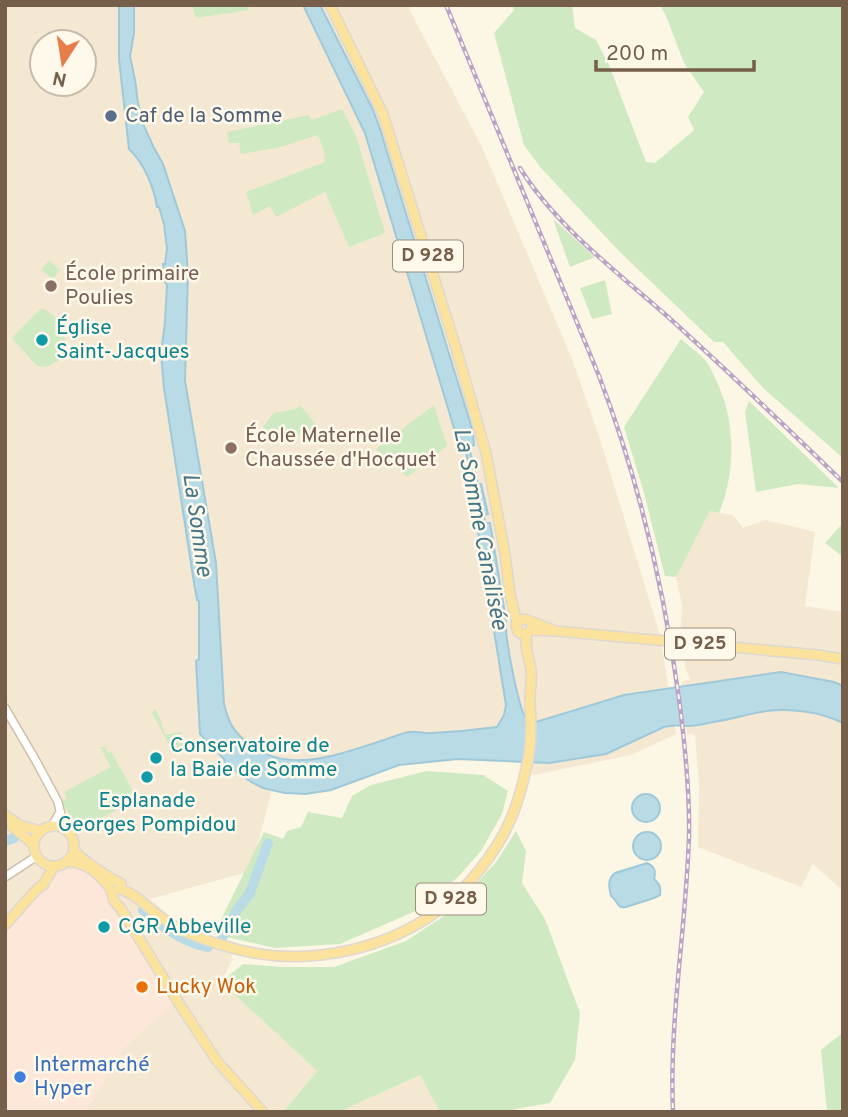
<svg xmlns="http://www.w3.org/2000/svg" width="848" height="1117" font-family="Overpass,sans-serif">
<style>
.residential{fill:#f4e8d3;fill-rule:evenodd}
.commercial{fill:#fce7d9}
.green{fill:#cfeac3}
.water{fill:#b9dbe6;stroke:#9fc9d8;stroke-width:2}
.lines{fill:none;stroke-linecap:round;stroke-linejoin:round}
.river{stroke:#b9dbe6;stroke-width:10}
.minor-casing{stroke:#cebeab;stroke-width:10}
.major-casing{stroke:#ded8d4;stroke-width:12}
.minor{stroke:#fff;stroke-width:7}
.major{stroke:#fbe29d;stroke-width:9}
.rail-casing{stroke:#baa3c6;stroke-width:4.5}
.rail{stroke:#fff9eb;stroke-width:2;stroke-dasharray:5;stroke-linecap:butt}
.service-dot{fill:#5c6f8a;stroke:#fff9eb;stroke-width:2.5}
.education-dot{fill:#8d6e63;stroke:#fff9eb;stroke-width:2.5}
.culture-dot{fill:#0f9aa8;stroke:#fff9eb;stroke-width:2.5}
.food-dot{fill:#e8710a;stroke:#fff9eb;stroke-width:2.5}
.shop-dot{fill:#3f7fe0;stroke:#fff9eb;stroke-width:2.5}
.labels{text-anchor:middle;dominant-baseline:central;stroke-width:5;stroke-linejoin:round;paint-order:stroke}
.shield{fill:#fff9eb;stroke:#9e8c7a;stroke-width:2}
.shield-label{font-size:19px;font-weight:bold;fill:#755e4a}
.service-label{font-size:21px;fill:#4e5e75;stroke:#fff9eb;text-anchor:start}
.education-label{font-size:21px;fill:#785e54;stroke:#fff9eb;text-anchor:start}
.culture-label{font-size:21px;fill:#0d838f;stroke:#fff9eb;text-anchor:start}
.food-label{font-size:21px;fill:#c56008;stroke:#fff9eb;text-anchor:start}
.shop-label{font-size:21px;fill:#366cbe;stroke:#fff9eb;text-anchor:start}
.water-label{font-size:23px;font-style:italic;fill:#437689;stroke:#fff9eb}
</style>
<rect width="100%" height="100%" fill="#fcf6e5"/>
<g class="residential">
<path d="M5,5H414L409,9L482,147L572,359L599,436L660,635L676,734L631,755L534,775L531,773L535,750L275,778L251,871L150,899L175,920L228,944L233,959L221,982L317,1071L283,1112H5ZM42,42H84V84H42Z"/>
<path d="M710,511L733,515L743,528L766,520L815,532L805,606L843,612V891L813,864L801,887L698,847L699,786L695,734H687L681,682L691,679L686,671L683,651L676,648L673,636H680L682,605L676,577Z"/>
<path d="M420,1075L440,1112H339Z"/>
</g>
<path class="commercial" d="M75,868L95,876L173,1004L124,1048L86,1112H5V934L56,875Z"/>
<g class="green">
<path d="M192,5H247L249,10L196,18Z"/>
<path d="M512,5H572L575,28L596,40L609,65L646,162L655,163L694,130L688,117L704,92L684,63L666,16L660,5H843V458L763,388L723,342H714L619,251L541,168L524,145L494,33L514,10Z"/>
<path d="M342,109L356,136L385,233L349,247L325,192L276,217L270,206L253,215L246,192L325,162L324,150L318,135L277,148L241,154L239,143H229L227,132L309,115L312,120Z"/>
<path d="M553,219L595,257L570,267Z"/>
<path d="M49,260L60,270L53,279L41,270Z"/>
<path d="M605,280L612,314L592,319L580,288Z"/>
<path d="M43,308L62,322C65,338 70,354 53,364C47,367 44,368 37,366L12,338L36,313Z"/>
<path d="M681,339C689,346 699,353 706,361C710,367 713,374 716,380C736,420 736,472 719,513L710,511L676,577L665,576L644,493L624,427Z"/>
<path d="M749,401L839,488L798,484L756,492L745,412Z"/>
<path d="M300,405L315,424L311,429L290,439H286L279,444L275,439L266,437L268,430L263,429V427L274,413L295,409Z"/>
<path d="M434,405L447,446L407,477L376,449Z"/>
<path d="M843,523V557L825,543Z"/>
<path d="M155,709L159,715L165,735L181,732L184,747L173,752L152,713Z"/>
<path d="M100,747H105L108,753L111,751L134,793L122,807L79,830L61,801L67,799L64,792L111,767Z"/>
<path d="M427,771L483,775L508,791L502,814L481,851L457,878L418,910L340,944L275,948L214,934L264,832L283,839L287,831L301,827L308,812L342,818L352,796L371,785Z"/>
<path d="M516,831L526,851L522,883L545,919L580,1013L575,1060L550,1103L516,1109L510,1112H440L420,1075L339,1112H283L317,1071L221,982L243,964L281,967H334L406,941L450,912L497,861Z"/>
<path d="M841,1034H843V1112H827L821,1050Z"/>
</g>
<g class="water">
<path d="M119,5H134V33L130,56L135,80L138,103L143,124L154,148L163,164L185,231L188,274L185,381L216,563L224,704C229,724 233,731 249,744C289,776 342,753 384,740C393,737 402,733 410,732C417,731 425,734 432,733C453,732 475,730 497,727L504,715L506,705L477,525L481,524L479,517H476L470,486L473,485L465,448H460L365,133L303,5H320L373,110L380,129L473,432L474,445L469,447L478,484H481L488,514L484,515L485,523H490L506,620C504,635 518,704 525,717C526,719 531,722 533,723L624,695L781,672L834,682L843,686V723C821,712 792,708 767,711C749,713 731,720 713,722C705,724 695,726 686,726C675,726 676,724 664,727L606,754L549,763L458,759L399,765L331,790L306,794L285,793L263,788L251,782L225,763L224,759L200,734L196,661L199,659V601L197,600L194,583L164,388L161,353L165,322L167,285L164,281L163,264H165L167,249L164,224L159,207H157C154,187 144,163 129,149L119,59Z"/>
<circle cx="646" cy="808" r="14"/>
<circle cx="647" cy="846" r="14"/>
<path d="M647,863C655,867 656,871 654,879C660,885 661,886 660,895L654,898L626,907C616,909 618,900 611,896C609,888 607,879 615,873Z"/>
</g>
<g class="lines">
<g class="river">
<path d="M5,841L14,838"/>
<path d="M143,910C161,926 184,943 208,947"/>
<path d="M222,938L237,910L250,893L268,843"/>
</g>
<defs>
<g id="minor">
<path d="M5,708L36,761L58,802L64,828"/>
<path d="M52,826L60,812"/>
<path d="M5,877L37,856"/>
</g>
<g id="major">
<path d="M330,5L383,114L459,358L486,453L505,554L510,594L517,623"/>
<path d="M556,631L525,619L520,620L516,626L518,632C522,635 527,635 530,630L556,631L818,655L843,659"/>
<path d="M5,815L19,825L41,831"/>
<path d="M12,826L34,845"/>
<circle cx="54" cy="846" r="20"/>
<path d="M74,850C82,860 95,868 106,875C111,879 116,880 121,884L120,889"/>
<path d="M67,861C86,863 98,872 109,887"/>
<path d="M120,889C137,894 148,909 163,919C185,934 210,942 236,949C300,966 374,953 429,917C459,897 486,866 503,835C517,810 524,782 529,754C532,737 531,719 530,701C530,691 532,680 531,670C529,657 524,647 527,633"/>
<path d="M111,890L114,901L121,909L180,1005L217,1061L263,1112"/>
<path d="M5,925L37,889L43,885L54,866"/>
</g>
</defs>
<use href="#minor" class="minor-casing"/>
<use href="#major" class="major-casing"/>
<use href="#minor" class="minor"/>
<use href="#major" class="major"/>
<defs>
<g id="rail">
<path d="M446,5L599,376C639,480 664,588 679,699C685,745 690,790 689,837C686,929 669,1019 673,1112"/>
<path d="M520,168C555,225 617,272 667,316C727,370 785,426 843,482"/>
</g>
</defs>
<use href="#rail" class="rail-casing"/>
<use href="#rail" class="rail"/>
</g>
<circle class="service-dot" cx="111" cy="116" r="7"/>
<g class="education-dot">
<circle cx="51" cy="286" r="7"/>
<circle cx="231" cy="448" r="7"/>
</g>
<g class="culture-dot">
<circle cx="42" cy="340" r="7"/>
<circle cx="156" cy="758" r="7"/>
<circle cx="147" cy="777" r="7"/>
<circle cx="104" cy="927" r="7"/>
</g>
<circle class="food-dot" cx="142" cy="987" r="7"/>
<circle class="shop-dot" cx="20" cy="1077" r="7"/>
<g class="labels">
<g class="shield">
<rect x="393" y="240.5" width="70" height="31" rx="5"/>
<rect x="665" y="628.5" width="70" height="31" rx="5"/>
<rect x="416" y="883.5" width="70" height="31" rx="5"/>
</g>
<g class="shield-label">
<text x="428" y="256">D 928</text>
<text x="700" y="644">D 925</text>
<text x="451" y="899">D 928</text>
</g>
<g class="service-label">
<text x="125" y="116">Caf de la Somme</text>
</g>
<g class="education-label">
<text x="65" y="274">École primaire<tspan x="65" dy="24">Poulies</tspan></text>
<text x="245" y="436">École Maternelle<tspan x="245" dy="24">Chaussée d'Hocquet</tspan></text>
</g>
<g class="culture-label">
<text x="56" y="328">Église<tspan x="56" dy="24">Saint-Jacques</tspan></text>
<text x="170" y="746">Conservatoire de<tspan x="170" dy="24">la Baie de Somme</tspan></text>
<text x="147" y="801" text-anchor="middle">Esplanade<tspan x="147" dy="24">Georges Pompidou</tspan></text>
<text x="118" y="927">CGR Abbeville</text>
</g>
<g class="food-label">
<text x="156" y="987">Lucky Wok</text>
</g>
<g class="shop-label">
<text x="34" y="1065">Intermarché<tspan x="34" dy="24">Hyper</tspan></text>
</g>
<g class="water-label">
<text transform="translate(196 525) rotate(82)">La Somme</text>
<text transform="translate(479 529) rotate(79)">La Somme Canalisée</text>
</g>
</g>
<rect width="848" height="1117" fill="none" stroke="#755e4a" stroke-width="14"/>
<g transform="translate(63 63) rotate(192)"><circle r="33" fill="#fff9eb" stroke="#c8bbab" stroke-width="2"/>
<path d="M0-5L12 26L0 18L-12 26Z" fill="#e67d4a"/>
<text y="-10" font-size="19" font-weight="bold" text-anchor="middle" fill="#755e4a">N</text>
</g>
<path d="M596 60v10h158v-10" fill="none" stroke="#755e4a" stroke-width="3.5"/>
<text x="606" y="60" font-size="21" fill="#755e4a" stroke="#fff9eb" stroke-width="5" paint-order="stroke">200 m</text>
</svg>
